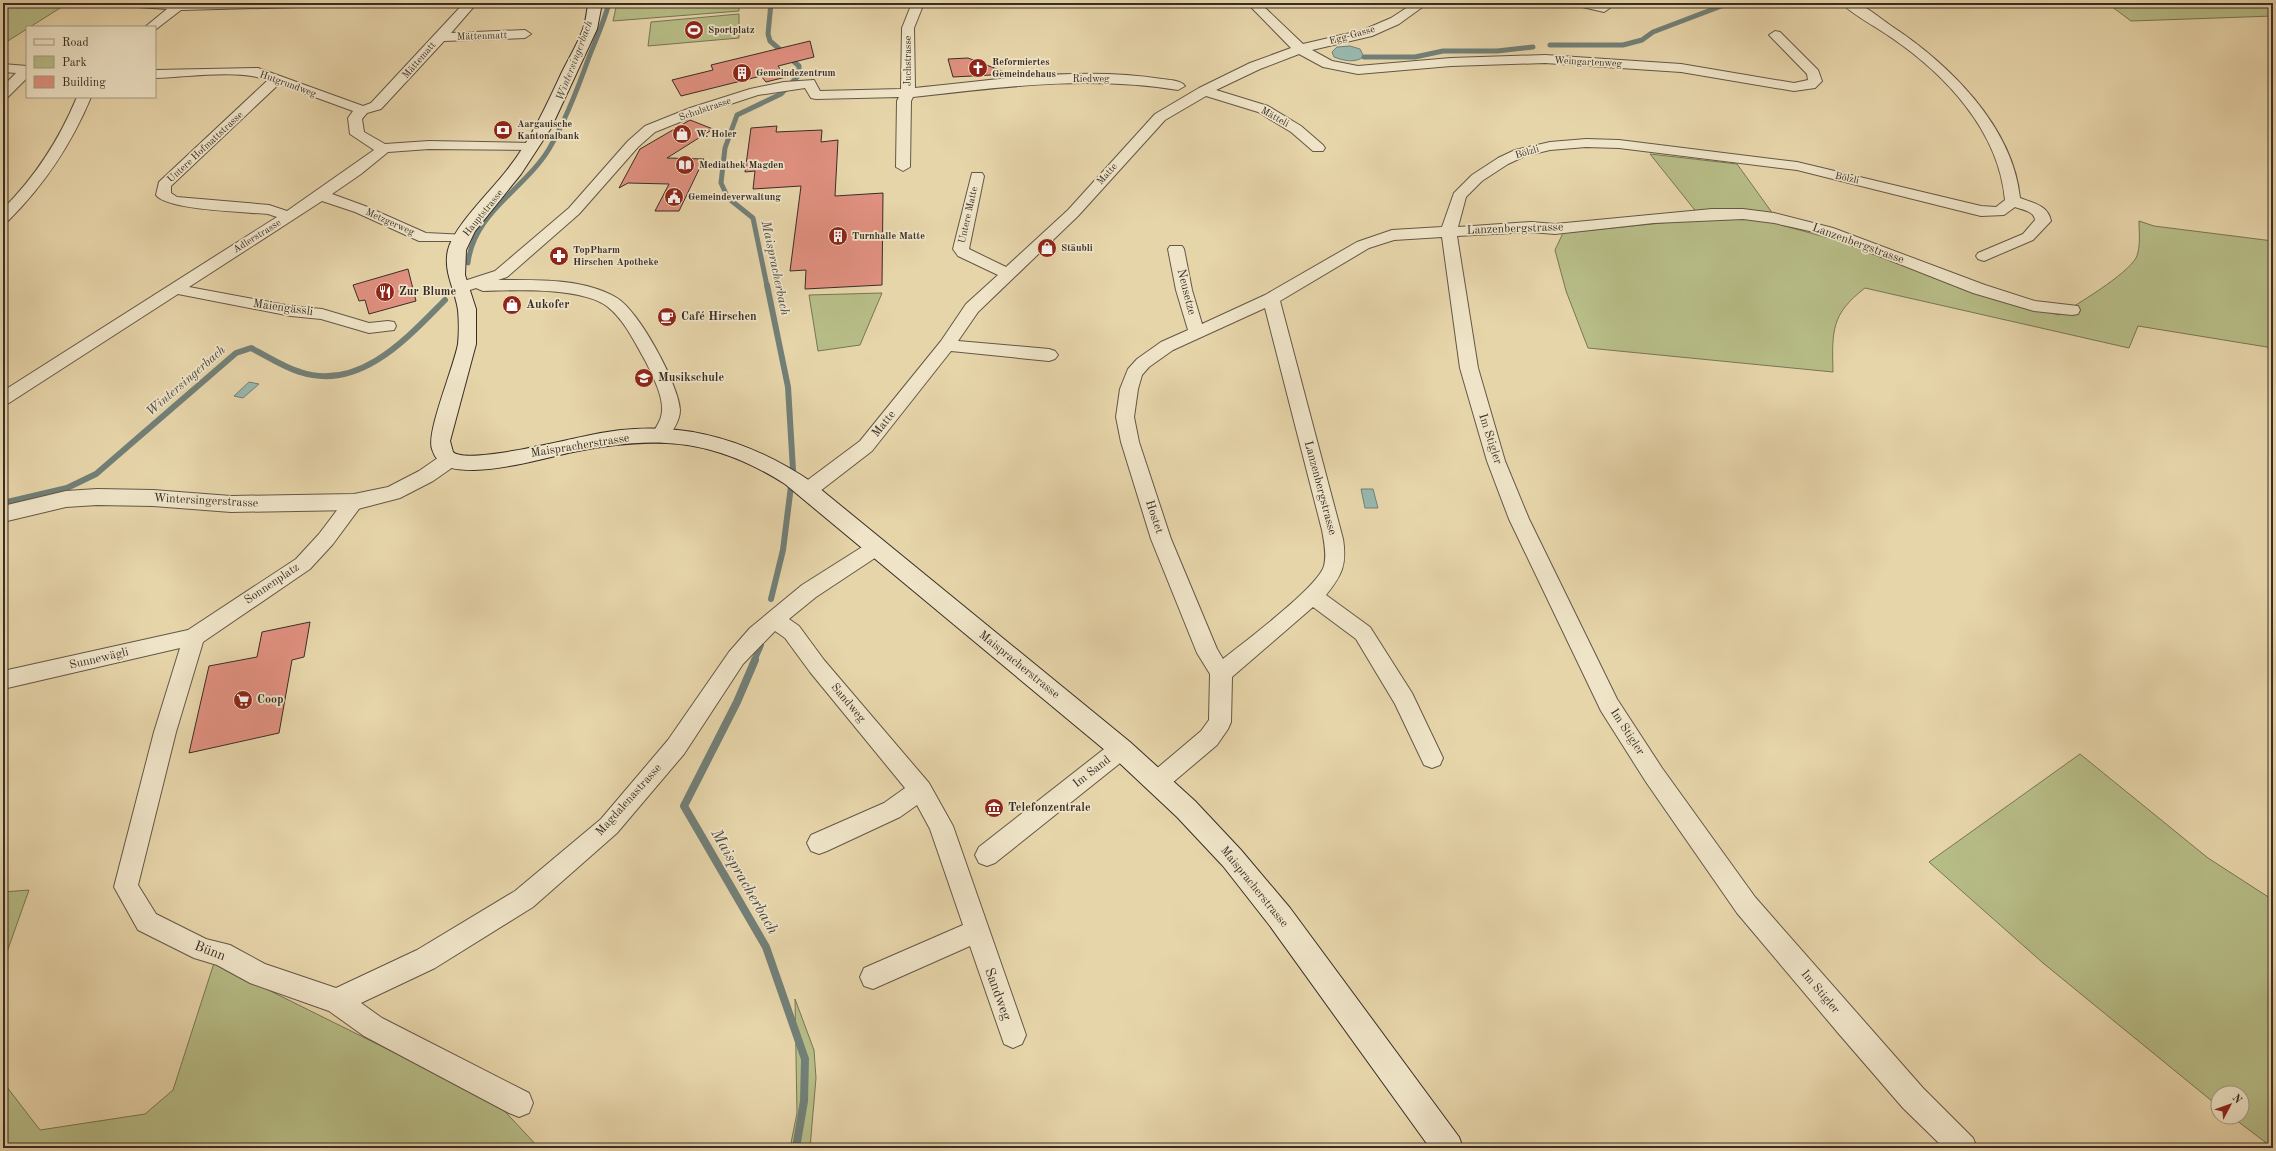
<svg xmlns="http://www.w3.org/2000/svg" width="2276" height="1151" font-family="'Old Standard TT',serif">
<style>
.green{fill:#b7bd87;stroke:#787556}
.water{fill:#98b8af;stroke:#728078}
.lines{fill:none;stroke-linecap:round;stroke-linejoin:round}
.stream-far2{stroke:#728078;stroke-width:5}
.stream-far1{stroke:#728078;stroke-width:6}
.stream{stroke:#728078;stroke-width:8}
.building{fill:#e09080;stroke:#382d25}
.minor-casing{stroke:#645746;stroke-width:2}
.tertiary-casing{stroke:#645746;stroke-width:2}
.secondary-casing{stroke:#382d25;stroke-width:2}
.minor{fill:#efe4c8;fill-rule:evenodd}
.tertiary{fill:#efe4c8;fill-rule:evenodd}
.secondary{fill:#efe4c8;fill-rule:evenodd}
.labels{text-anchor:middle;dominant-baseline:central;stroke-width:3.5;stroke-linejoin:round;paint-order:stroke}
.far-poi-label{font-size:10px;font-weight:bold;fill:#382d25;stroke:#efe4c8;text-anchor:start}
.far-street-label{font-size:10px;fill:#382d25;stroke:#efe4c8}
.far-water-label{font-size:11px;font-style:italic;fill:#4b4941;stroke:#efe4c8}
.street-label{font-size:12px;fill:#382d25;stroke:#efe4c8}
.poi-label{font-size:12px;font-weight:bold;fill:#382d25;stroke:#efe4c8;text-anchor:start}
.water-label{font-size:13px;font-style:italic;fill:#4b4941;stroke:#efe4c8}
.near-street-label{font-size:14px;fill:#382d25;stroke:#efe4c8}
.near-water-label{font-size:16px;font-style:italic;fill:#4b4941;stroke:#efe4c8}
</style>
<rect width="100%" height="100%" fill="#e7d5aa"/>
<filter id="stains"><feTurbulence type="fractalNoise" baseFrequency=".005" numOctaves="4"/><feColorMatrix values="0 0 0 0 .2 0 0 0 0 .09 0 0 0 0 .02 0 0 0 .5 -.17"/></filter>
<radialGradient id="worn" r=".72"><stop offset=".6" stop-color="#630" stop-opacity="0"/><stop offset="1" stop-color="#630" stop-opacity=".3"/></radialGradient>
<g class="green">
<path d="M3,3H68L3,44Z"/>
<path d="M617,3H739V11L613,21Z"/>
<path d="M2107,3H2273V16L2131,21Z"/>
<path d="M739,14V38L648,46L651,22Z"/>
<path d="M1650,154L1737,164L1781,225L1869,249L1974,292L2059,315C2078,304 2126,275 2136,258C2141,248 2139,232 2139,221L2154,226L2273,241V348L2138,326L2129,348L1865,288C1831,314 1832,331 1833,372L1588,348L1566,291L1555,250L1563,233L1702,219Z"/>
<path d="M882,293L860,345L818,351L809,295Z"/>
<path d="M2080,754L2208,858L2273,900V1148L2232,1117H2242V1093H2218V1106L2043,963L1929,862Z"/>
<path d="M29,890L3,963V892Z"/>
<path d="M214,963L498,1104L539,1148H3V1082L40,1130L145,1114L173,1090Z"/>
<path d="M795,999L814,1050L816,1078L810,1148H790L797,1113Z"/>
</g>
<g class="water">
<path d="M1350,46L1360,49L1364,57C1354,63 1345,61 1334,57L1332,52L1337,47Z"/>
<path d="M249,382L259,384L243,398L234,396Z"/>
<path d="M1361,489H1373L1378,508H1365Z"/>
</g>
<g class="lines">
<g class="stream-far2">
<path d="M1550,45H1623L1642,40L1653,32L1724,5"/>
<path d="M1364,57H1415L1443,51H1497L1533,47"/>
<path d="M468,263C474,212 524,190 549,149C566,120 578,88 589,57C596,39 604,22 609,3"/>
<path d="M767,286L753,218L728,198L721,183L725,148L737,115L781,94L799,75V66L770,41L768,34L771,3"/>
</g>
<g class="stream-far1">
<path d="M767,285L788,387L793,470L783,550L771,599"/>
<path d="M3,503L67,488L96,474L236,353L251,348C267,356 283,367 300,372C360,392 408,337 445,300"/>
<path d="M754,661L761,645"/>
</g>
<path class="stream" d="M755,660L737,702L684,806L766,947L805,1059L804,1101L796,1148"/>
</g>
<g class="building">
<path d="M810,41L814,57L778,66L786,77L766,82L761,76L681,96L672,80L713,70L711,65Z"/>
<path d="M968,58L1010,74L953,77L948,59Z"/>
<path d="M690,120L713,129L667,158L704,159L679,211H655L669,184L628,183L619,188L640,149Z"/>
<path d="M777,126L776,132L822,130L821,142L838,140L835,196L883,193L882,285L805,289L806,270L790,271L801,186L753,189L755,171L745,172L751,128Z"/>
<path d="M408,269L416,301L369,314L365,300L359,301L353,285Z"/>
<path d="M310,622L304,657L292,660L279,733L189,753L209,666L257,657L262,632Z"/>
</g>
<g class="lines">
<defs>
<g id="minor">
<path d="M132,3H304L298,7L181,10L155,30V27H145L167,9L138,7Z"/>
<path d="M464,3H477L451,33L525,30L531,34L525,38L444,41L381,109L367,113L362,119L364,132L385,144L429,141L531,143L538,147L536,150L429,149L388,152L361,174L332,194L365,206L426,233L467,235L470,238L467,241H419L355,212L322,201L189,287L291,306L322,309L369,323L388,321L394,322L396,326L394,330L369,333L321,319L291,316L178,294L9,403L3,405V391L277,217L268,214C246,212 166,210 156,195L159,182L268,80C237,69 189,77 155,78V70L258,68L363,106L371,103ZM279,84L353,111L348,118L350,134L374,150L287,211L269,205L177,197L171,193V186Z"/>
<path d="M912,3H924L914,28L915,88C997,80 1080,66 1162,79C1169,80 1181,80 1185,86L1178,90C1088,75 1003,87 913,97L911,101L910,167L903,171L896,167L897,101L899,97L816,99L811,98L805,88L758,95L700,114L655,132L638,147L579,214L507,277L498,280C536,280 584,278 617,298C639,311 679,385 680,410C680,421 672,432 666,440L660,442L654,440L651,436C654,430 659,424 661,417C666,400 653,377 646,362C635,343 625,321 608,307C583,287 515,290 483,291L476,288L461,293L455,292L453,288L455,284L495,271L569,208L628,141L645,126L690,108L750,89L784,82L814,80L820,91L901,89L902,28Z"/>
<path d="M1247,3H1260L1303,44L1363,30L1391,18L1414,3H1428L1399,24L1372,36L1312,50L1332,61L1358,66L1451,58L1545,55L1681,64L1794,83L1808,80L1807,74L1769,35L1775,31L1780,32L1818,70L1822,81L1815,88L1794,91L1681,72L1545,63L1451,66L1358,74L1323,67L1299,54L1260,69L1216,90L1268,106L1301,126L1323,145L1325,148L1323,151H1313L1291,132L1258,112L1206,96L1165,120L1078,216L978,312L958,341L1049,349L1055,351L1058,355L1055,359L1049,361L951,351L872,451L815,495L808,497L801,495L799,490L801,485L860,441L941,341L966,304L998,275L958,256L953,249L972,173H982L984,176L969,249L1006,267L1068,210L1155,114L1199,88L1250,63L1291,48Z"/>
<path d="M1576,3H1598L1608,5L1610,8L1604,12L1578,6Z"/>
<path d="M1842,3C1846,3 1853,2 1857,3C1868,8 1880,18 1890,25C1948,63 2013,126 2020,198C2033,203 2048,205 2051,221L2033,240L1984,261L1978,259L1976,256L1978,253L2023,234L2035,220C2034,211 2023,210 2015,207L2004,215L1981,216L1797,170L1619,148L1586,147L1550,150L1525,156L1508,164L1482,181L1466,197L1458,227L1531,222L1555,224L1712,209H1743L1774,213L1833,228L1985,285L2035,301L2078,306L2080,310L2078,314L2072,315L2034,311L1973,293L1823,234L1774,223L1743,219L1654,223L1555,234L1531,232L1457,236L1478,368L1505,461L1529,519L1617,699L1662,768L1755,897L1923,1088L1973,1138L1977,1148H1944L1903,1108L1839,1034L1737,913L1646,782L1601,711L1509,519L1487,461L1460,368L1442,237L1394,240L1369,248L1280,301L1343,539C1347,565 1342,575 1326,595L1370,627L1412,693L1443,758L1440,765L1432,768L1424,765L1395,704L1356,639L1313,607L1232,677L1231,722L1228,729L1217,745L1165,789L1157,792L1149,789L1146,782L1149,775L1201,731L1209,720L1210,674L1197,653L1151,539L1121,442L1116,417L1120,389L1128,369L1137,359L1161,342L1188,330L1176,290L1168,249L1170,246H1182L1184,249L1192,290L1202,324L1265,295L1357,242L1392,230L1442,227L1454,193L1472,175L1498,158L1515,150L1550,142L1586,139L1619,140L1797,162L1981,206L1996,207L2005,200C1999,130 1944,73 1889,36C1878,28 1848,12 1842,3ZM1265,308L1322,530C1324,541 1327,555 1324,566C1318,587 1243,643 1223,659L1217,649L1171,539L1139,442L1134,417L1138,389L1142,375L1149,367L1173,350Z"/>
<path d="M3,64L27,66V78L8,97L3,98V86L16,73L3,72Z"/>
<path d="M77,97H91C71,145 45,184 8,221L3,223V209C36,176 59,140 77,97Z"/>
<path d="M354,495L361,497L364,502L333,544L310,569L203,642L176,732L138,885L156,914L206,939L230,945L265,964L336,988L417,950L515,891L601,819L668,740L729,652L750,628L802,585L870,542L877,540L884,542L887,547L884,552L816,597L789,619L799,626L824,660L929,783L953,826L1026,1035L1022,1044L1013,1048L1004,1044L970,946L873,989L864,986L860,977L864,968L963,925L930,829L917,805L900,817L827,851L819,854L811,851L807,843L811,835L884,803L905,788L810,672L785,638L775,631L743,664L684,754L617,833L533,907L435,968L361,1003L382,1018L529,1093L533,1103L529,1113L519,1117L509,1113L364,1036L329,1011L250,983L217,965L194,958L138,930L114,887L154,732L180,648L3,689V671L188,630L296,559L319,534L347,497Z"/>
<path d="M1121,739L1129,742L1132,749L1129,756L995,863L987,866L979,863L975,855L979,847L1113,742Z"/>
</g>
<path id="tertiary" d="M449,453L456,455L459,460L456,465L433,481L400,498L354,510L231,512L153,506L97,505L66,507L3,522V506L66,491L97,489L153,490L231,496L354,494L388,487L419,471L442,455Z"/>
<path id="secondary" d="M588,3H602L597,29L551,128L521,174L475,231L466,250L465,275L476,309V344L450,441L453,452C466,465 565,440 586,436C671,417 742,435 813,483L1130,742L1195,801L1241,850L1290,908L1459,1137L1463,1148H1430L1270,926L1223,866L1177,817L1112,756L785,484C711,437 652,435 568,453C538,460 506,469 474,470C456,470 438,469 432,449C426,432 454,367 458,344C459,334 459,320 458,310C455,289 443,272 448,250C454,226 491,191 507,170C531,140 546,106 562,72C569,58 578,43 583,29C586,21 587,11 588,3Z"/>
</defs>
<use href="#minor" class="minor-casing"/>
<use href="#tertiary" class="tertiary-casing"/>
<use href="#secondary" class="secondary-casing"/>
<use href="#minor" class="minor"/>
<use href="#tertiary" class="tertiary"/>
<use href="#secondary" class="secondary"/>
</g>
<defs>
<symbol id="stadium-disc" viewBox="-11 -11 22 22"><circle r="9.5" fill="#8f2418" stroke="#efe4c8"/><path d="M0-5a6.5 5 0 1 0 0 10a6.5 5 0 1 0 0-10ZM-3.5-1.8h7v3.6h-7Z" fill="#fff"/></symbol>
<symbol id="church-disc" viewBox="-11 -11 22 22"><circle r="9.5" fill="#8f2418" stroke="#efe4c8"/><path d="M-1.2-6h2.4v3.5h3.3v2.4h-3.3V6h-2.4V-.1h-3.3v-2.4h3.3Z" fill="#fff"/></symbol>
<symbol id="building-disc" viewBox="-11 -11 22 22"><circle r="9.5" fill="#8f2418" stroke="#efe4c8"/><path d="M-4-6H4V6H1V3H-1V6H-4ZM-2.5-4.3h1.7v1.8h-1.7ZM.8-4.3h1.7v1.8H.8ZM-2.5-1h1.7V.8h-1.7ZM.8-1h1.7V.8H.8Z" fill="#fff"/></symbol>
<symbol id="bank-disc" viewBox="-11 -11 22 22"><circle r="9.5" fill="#8f2418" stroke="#efe4c8"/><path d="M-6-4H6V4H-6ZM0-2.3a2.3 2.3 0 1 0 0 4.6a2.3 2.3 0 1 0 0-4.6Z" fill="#fff"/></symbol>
<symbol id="shop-disc" viewBox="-11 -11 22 22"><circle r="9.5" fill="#8f2418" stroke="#efe4c8"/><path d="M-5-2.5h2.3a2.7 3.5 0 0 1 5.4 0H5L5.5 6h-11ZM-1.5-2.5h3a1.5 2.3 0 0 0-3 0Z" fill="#fff"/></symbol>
<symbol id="library-disc" viewBox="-11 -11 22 22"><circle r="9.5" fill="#8f2418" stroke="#efe4c8"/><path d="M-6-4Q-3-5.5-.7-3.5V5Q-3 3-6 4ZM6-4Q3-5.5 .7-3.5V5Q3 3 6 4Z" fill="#fff"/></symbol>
<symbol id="civic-disc" viewBox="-11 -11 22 22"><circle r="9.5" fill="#8f2418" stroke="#efe4c8"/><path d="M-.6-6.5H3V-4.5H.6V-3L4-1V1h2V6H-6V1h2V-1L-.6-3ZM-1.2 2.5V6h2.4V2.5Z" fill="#fff"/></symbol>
<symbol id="pharmacy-disc" viewBox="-11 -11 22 22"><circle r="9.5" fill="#8f2418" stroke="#efe4c8"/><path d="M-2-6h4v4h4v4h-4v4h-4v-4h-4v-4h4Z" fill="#fff"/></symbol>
<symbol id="restaurant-disc" viewBox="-11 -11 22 22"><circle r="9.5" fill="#8f2418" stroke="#efe4c8"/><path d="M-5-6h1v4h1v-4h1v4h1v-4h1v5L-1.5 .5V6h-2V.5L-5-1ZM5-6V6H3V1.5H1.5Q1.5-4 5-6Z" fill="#fff"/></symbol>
<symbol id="cafe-disc" viewBox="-11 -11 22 22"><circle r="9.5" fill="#8f2418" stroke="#efe4c8"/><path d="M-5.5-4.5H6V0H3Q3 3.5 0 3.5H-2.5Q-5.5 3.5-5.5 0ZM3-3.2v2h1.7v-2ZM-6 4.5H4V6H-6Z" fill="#fff"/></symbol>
<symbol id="school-disc" viewBox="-11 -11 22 22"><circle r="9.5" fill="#8f2418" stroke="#efe4c8"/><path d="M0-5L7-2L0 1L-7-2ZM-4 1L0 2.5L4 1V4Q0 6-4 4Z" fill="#fff"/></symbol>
<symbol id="supermarket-disc" viewBox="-11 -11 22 22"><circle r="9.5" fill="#8f2418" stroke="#efe4c8"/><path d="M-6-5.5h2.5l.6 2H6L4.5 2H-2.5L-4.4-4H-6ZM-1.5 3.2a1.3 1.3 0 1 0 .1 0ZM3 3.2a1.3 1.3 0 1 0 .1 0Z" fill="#fff"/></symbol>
<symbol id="museum-disc" viewBox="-11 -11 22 22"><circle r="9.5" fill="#8f2418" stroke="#efe4c8"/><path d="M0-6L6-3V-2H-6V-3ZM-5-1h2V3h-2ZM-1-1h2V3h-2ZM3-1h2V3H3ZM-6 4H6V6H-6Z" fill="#fff"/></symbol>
</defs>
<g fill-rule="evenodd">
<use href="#stadium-disc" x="683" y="19" width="22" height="22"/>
<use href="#church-disc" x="967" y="57" width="22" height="22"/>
<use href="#building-disc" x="731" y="62" width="22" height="22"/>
<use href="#bank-disc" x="492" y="119" width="22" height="22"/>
<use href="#shop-disc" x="671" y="123" width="22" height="22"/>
<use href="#library-disc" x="674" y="154" width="22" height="22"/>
<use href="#civic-disc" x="663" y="186" width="22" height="22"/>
<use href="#building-disc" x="827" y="225" width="22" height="22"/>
<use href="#shop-disc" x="1036" y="237" width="22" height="22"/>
<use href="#pharmacy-disc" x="548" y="245" width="22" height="22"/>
<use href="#restaurant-disc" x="374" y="281" width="22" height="22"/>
<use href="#shop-disc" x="501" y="294" width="22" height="22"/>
<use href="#cafe-disc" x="656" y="306" width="22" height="22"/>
<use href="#school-disc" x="633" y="367" width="22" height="22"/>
<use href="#supermarket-disc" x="232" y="689" width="22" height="22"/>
<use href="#museum-disc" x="983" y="797" width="22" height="22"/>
</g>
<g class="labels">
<g class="far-poi-label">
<text x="708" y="30">Sportplatz</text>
<text x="992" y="62">Reformiertes<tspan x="992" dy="12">Gemeindehaus</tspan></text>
<text x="756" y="73">Gemeindezentrum</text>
<text x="517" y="124">Aargauische<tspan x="517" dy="12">Kantonalbank</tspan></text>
<text x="696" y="134">W. Holer</text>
<text x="699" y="165">Mediathek Magden</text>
<text x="688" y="197">Gemeindeverwaltung</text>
<text x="852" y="236">Turnhalle Matte</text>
<text x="1061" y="248">Stäubli</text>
<text x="573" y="250">TopPharm<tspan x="573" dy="12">Hirschen Apotheke</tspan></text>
</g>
<g class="far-street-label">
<text transform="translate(1352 35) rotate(-16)">Egg-Gasse</text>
<text transform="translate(482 36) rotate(-2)">Mättenmatt</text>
<text transform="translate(419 60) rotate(-49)">Mättematt</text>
<text transform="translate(908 61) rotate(-90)">Juchstrasse</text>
<text transform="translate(1588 62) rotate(3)">Weingartenweg</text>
<text x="1091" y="79">Riedweg</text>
<text transform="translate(288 84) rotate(20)">Hutgrundweg</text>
<text transform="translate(705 109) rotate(-19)">Schulstrasse</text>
<text transform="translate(1275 117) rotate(29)">Mätteli</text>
<text transform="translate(205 147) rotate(-43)">Untere Hofmattstrasse</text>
<text transform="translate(1527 152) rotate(-17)">Bölzli</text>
<text transform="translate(1107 174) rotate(-49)">Matte</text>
<text transform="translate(1847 178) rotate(13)">Bölzli</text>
<text transform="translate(483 213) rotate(-51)">Hauptstrasse</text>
<text transform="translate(968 215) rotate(-77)">Untere Matte</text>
<text transform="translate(390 222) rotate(24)">Metzgerweg</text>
<text transform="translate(257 236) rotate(-32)">Adlerstrasse</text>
</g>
<g class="far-water-label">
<text transform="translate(575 61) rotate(-69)">Wintersingerbach</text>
</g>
<g class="street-label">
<text transform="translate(1515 229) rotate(-2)">Lanzenbergstrasse</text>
<text transform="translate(1858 244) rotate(20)">Lanzenbergstrasse</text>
<text transform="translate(1186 292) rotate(76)">Neusetze</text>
<text transform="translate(283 308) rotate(8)">Maiengässli</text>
<text transform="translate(884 424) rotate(-51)">Matte</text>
<text transform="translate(1490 439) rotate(72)">Im Stigler</text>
<text transform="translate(580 446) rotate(-9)">Maispracherstrasse</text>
<text transform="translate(1320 488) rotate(75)">Lanzenbergstrasse</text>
<text transform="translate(206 501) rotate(3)">Wintersingerstrasse</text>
<text transform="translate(1154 517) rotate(72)">Hostet</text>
<text transform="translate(272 584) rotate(-34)">Sonnenplatz</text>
<text transform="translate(99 659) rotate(-13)">Sunnewägli</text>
<text transform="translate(1019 665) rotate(39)">Maispracherstrasse</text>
<text transform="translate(848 703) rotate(50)">Sandweg</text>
<text transform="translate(1627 732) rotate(57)">Im Stigler</text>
<text transform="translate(1092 772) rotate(-38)">Im Sand</text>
<text transform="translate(629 800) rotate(-48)">Magdalenastrasse</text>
<text transform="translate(1254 887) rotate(51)">Maispracherstrasse</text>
<text transform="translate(1820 992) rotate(50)">Im Stigler</text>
</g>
<g class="poi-label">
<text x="399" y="292">Zur Blume</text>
<text x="526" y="305">Aukofer</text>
<text x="681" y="317">Café Hirschen</text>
<text x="658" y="378">Musikschule</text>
<text x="257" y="700">Coop</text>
<text x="1008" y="808">Telefonzentrale</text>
</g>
<g class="water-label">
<text transform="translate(775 268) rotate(78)">Maispracherbach</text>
<text transform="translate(186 381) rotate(-41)">Wintersingerbach</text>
</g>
<g class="near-street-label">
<text transform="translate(210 951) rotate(21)">Bünn</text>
<text transform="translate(998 994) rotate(70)">Sandweg</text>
</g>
<g class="near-water-label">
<text transform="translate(744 882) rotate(60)">Maispracherbach</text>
</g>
</g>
<rect width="2276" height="1151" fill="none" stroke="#e7d5aa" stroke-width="16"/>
<rect x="4" y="4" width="2268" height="1143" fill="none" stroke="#382d25" stroke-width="2"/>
<rect x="8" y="8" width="2260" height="1135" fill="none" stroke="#382d25"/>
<rect x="26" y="26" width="130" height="72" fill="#efe4c8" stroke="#a69b87"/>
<rect x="34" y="39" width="20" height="6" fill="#efe4c8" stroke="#a69b87"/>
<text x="62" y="46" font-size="12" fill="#382d25">Road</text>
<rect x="34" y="56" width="20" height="12" fill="#b7bd87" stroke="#a69b87"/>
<text x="62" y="66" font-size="12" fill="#382d25">Park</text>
<rect x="34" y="76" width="20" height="12" fill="#e09080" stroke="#a69b87"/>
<text x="62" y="86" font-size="12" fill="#382d25">Building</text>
<g transform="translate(2230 1105) rotate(49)"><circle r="19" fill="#efe4c8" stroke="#a69b87"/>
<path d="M0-3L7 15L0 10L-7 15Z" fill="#8f2418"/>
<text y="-6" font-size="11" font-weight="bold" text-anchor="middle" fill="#382d25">N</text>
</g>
<rect width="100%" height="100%" filter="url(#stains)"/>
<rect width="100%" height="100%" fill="url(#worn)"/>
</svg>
